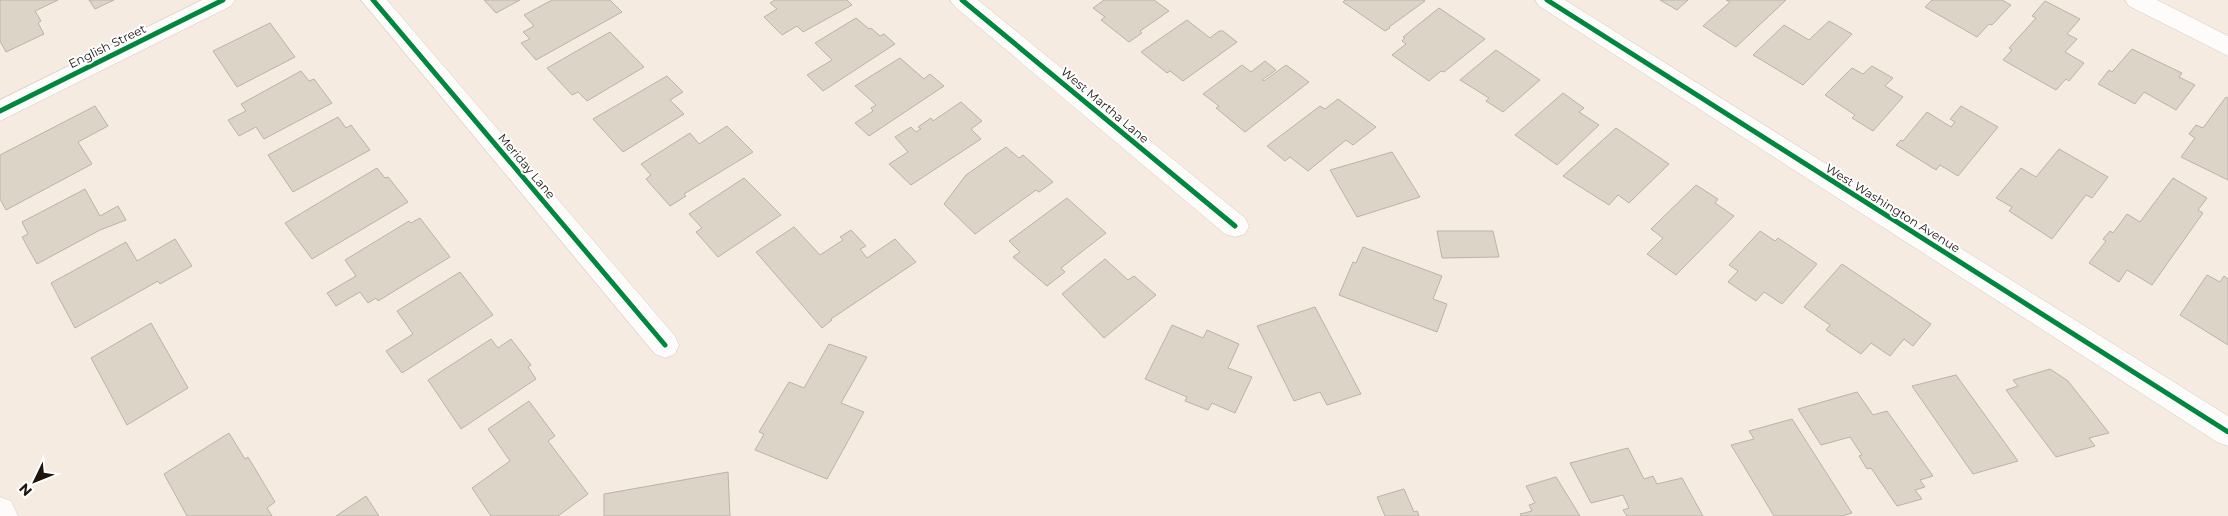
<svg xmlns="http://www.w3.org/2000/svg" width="2228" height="516" font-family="Montserrat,sans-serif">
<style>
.building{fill:#dcd4c6;stroke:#b9b3a9}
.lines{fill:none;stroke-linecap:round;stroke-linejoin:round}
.minor-casing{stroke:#d2c9c2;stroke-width:1}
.minor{fill:#fefcfa;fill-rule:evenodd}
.cycleway-casing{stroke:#fff;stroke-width:8}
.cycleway{stroke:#00873e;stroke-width:5}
.labels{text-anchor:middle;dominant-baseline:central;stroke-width:4;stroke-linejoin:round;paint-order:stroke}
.street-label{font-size:12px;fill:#1d150e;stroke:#fff}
</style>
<rect width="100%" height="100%" fill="#f5ebe1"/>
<g class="building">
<path d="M0,0H58L35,11L41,21L38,23L44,34L6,52L0,41Z"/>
<path d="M89,0H114L95,9Z"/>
<path d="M484,0H520L496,13Z"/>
<path d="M552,0H610L622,12L536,60L521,43L530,39L523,32L534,26L524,15Z"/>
<path d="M775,0H847L852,5L803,32L797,26L782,35L764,17L777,9L770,3Z"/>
<path d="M1104,0H1154L1169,11L1140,31L1142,33L1129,42L1101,20L1105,17L1093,8Z"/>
<path d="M1345,0H1423L1425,1L1389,27L1390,28L1385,31L1343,2Z"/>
<path d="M1660,0H1688L1677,10Z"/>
<path d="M1726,0H1786L1736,47L1703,26L1730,2Z"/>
<path d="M1932,0H2002L2011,5L1992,25L1989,24L1977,37L1925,7Z"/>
<path d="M2045,1L2080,19L2067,34L2077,39L2065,52L2084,63L2069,81L2066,79L2056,90L2003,60L2012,50L2009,48L2036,18L2032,16Z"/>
<path d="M1439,8L1485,39L1444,72L1441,71L1429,81L1392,55L1406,44L1402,41L1405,38L1403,37Z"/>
<path d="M856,18L869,29L871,28L880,36L884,34L895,44L823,91L807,75L832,60L815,43Z"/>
<path d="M1187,20L1210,38L1219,31H1223L1237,42L1183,81L1170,71L1167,73L1141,52Z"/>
<path d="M1829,21L1852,34L1803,85L1753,55L1784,25L1809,40Z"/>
<path d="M270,23L295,57L237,87L213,51Z"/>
<path d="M610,32L644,67L587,101L578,92L572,95L547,68Z"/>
<path d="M2132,49L2182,73L2179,77L2195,85L2176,110L2144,92L2135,104L2098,84L2109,70L2112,72Z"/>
<path d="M1496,50L1540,80L1503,112L1486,101L1489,98L1460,80Z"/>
<path d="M900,58L924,79L930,74L944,86L869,136L855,123L873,111L871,108L876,105L855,86Z"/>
<path d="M1265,61L1276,70L1262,80L1264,81L1286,65L1309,82L1245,132L1216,108L1219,106L1203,94L1242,65L1251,72Z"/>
<path d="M1872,66L1893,78L1885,86L1903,97L1873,131L1852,118L1855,115L1825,95L1852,68L1863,74Z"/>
<path d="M301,71L309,81L314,79L332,103L264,139L256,127L239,136L228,120L246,111L241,104Z"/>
<path d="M667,76L683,92L670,100L684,114L623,152L593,119Z"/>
<path d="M1563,93L1584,108L1579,112L1599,125L1557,165L1515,135Z"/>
<path d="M2226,97L2228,98V180L2181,157L2195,138L2189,134L2196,125L2203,128Z"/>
<path d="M1338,99L1376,127L1353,145L1346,140L1308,171L1290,157L1285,161L1267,146L1320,106L1325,109Z"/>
<path d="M961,102L982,121L971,129L981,139L911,185L889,164L908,152L895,137L911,127L916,132L921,129L918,127L931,118L933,121Z"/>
<path d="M95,106L108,126L78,142L92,164L6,210L0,199V155Z"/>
<path d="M1961,106L1998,127L1958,176L1940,165L1936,170L1896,145L1901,140L1903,141L1927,112L1951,127L1955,122L1950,119Z"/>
<path d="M338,117L346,128L351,125L370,150L293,192L268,155Z"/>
<path d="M727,126L753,152L684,194L686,196L670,206L646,179L651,175L641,164L690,133L699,144Z"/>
<path d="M1616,128L1669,164L1629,203L1618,195L1609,205L1563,176Z"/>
<path d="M1006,147L1019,158L1023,155L1053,182L1039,192L1036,190L975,234L944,204L966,175Z"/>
<path d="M2059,149L2108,177L2092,198L2086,195L2052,239L2009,211L2012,207L1996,198L2021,168L2036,177Z"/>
<path d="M1392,152L1420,197L1357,217L1330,170Z"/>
<path d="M377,168L385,178L388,177L408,202L312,259L285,223Z"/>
<path d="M744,178L781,215L718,257L696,232L702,228L689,214Z"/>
<path d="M2173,178L2207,198L2198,210L2203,213L2152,285L2127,270L2119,282L2089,263L2106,241L2103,239L2110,231L2113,233L2127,214L2140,222Z"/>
<path d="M1696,185L1718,199L1715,203L1734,216L1676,275L1647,254L1663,238L1651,229Z"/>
<path d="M85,189L100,216L118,206L126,220L100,230L37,264L22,237L28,234L22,222Z"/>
<path d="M1067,198L1106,233L1061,268L1065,272L1047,286L1013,257L1020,252L1009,241Z"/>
<path d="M420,218L450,257L378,301L376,298L368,303L360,292L336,306L327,293L356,276L345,260L409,221L411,223Z"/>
<path d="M794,227L820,255L843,240L840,237L851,230L866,246L860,249L867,258L895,239L916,262L831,319L832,320L822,328L756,252Z"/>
<path d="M1437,231H1493L1499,257L1442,258Z"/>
<path d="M1760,231L1775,241L1778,238L1817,264L1782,304L1764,292L1756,301L1728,282L1738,271L1729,265Z"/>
<path d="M175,239L192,266L160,284L158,281L75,328L51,283L126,242L137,261Z"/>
<path d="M1363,247L1442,276L1433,299L1447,304L1437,332L1339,295L1353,262L1356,263Z"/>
<path d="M1105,259L1128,280L1134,276L1156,295L1104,338L1062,294Z"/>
<path d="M1842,264L1931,324L1913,346L1904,339L1890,356L1871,343L1861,354L1826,330L1830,325L1804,307Z"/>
<path d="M460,272L493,315L402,373L386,351L413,334L397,311Z"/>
<path d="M2207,275L2220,282L2224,276L2228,279V345L2180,315Z"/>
<path d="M1315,307L1361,394L1327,405L1320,392L1294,401L1257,326Z"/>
<path d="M151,323L188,388L127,425L91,358Z"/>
<path d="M1172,325L1203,338L1207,330L1239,344L1228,368L1252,377L1235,413L1212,403L1208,410L1185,401L1187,397L1145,379Z"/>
<path d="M491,339L498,348L511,339L531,365L528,367L536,379L461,429L428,380Z"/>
<path d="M829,344L867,357L841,403L864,412L827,479L755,450L764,434L759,432L789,382L804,388Z"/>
<path d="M2050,369L2068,381L2109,433L2089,438L2095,446L2056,457L2006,390L2018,386L2013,380Z"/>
<path d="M1956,375L2018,461L1973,474L1912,386Z"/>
<path d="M1857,392L1873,415L1887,411L1933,476L1920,480L1925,487L1915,490L1922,499L1897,506L1871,468L1867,469L1859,456L1862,455L1850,437L1821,445L1798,409Z"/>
<path d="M529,401L555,436L548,441L588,494L558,516H491L472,488L510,461L488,429Z"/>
<path d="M1792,419L1852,513L1842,516H1774L1731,445L1754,439L1749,431Z"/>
<path d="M229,433L245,459L248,457L275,502L267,508L272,516H187L164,474Z"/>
<path d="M1628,448L1644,479L1653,476L1657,484L1682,478L1703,516H1627L1623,510L1629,508L1623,495L1591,503L1570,463Z"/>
<path d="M728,472L730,516H604V494Z"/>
<path d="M1556,477L1580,516H1521L1520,514L1532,511L1529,505L1535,503L1526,486Z"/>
<path d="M1404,489L1414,512L1417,511L1419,516H1385L1377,497Z"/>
<path d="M366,496L379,516H336Z"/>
</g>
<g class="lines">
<defs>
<g id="minor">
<path d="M202,0H235L231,6L0,121V100Z"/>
<path d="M361,0H387L675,336L679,345L675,354L665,358L655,354Z"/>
<path d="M950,0H978L1245,218L1249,226L1245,234L1235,237L1225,234L954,6Z"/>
<path d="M1535,0H1565L2228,416V446L2217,442L1539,6Z"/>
<path d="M2125,0H2157L2228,36V56L2129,6Z"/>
<path d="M0,497L11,501L18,516H0Z"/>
</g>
</defs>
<use href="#minor" class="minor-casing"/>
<use href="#minor" class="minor"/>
<defs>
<g id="cycleway">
<path d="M373,0L665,345"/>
<path d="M962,0L1235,226"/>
<path d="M1547,0L2228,432"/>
<path d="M0,111L223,0"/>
</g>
</defs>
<use href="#cycleway" class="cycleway-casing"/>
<use href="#cycleway" class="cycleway"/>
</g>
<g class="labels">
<g class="street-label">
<text transform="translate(107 46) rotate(-26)">English Street</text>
<text transform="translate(1105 105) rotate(40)">West Martha Lane</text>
<text transform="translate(527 166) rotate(50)">Meriday Lane</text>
<text transform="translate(1893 208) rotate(32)">West Washington Avenue</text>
</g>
</g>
<g transform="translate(35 481) rotate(227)" stroke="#ffffff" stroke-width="4" paint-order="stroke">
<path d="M0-4L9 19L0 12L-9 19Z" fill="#1d150e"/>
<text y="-8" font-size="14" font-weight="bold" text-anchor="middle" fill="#1d150e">N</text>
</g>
</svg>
